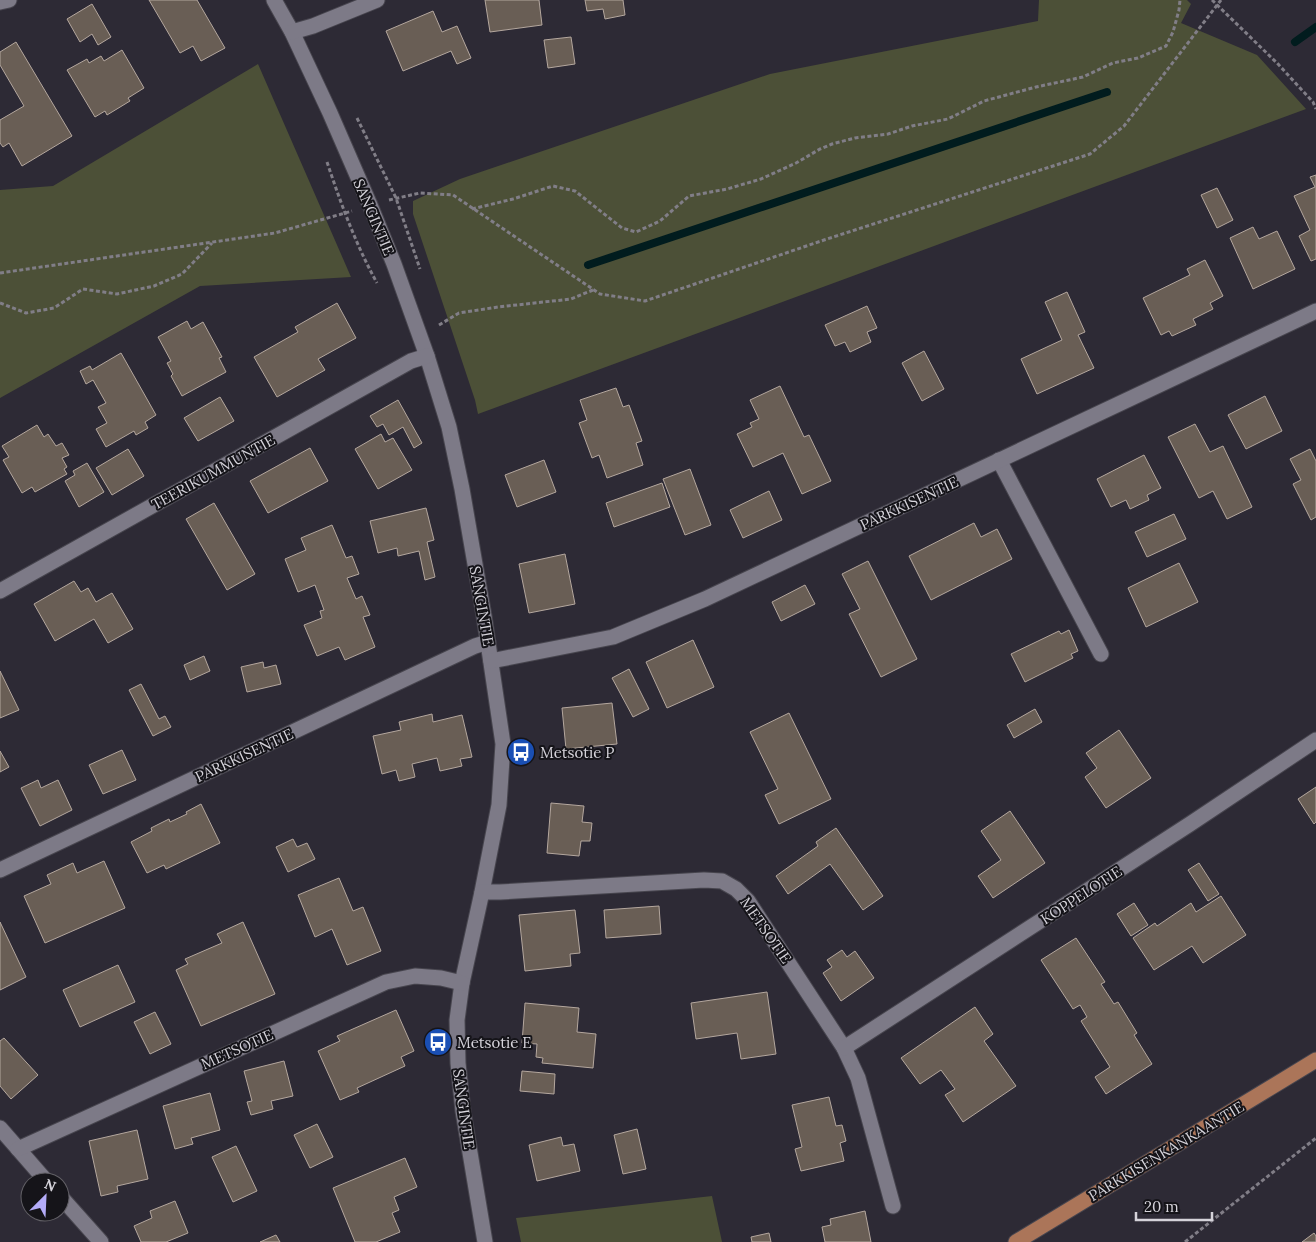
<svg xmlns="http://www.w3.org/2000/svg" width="1316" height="1242" font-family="Lora,serif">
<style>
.green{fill:#4c5037}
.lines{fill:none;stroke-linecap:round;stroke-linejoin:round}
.stream{stroke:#011c1e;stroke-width:8}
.building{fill:#695e55;stroke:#b4a79e}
.minor-casing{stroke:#47454e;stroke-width:17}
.major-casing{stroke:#47454e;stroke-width:17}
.path{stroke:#817e87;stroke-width:3;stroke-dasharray:4 2.5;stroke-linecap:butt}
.minor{stroke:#7d7a87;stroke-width:15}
.major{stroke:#ab7559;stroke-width:15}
.labels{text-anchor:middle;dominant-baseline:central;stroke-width:4;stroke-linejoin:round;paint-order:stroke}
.street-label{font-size:15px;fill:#d5d3da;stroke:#151419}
.poi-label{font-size:15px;fill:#d5d3da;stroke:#151419;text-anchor:start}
</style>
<rect width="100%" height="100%" fill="#2d2a35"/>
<g class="green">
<path d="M1039,0H1187L1191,4L1181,23L1257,55L1306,109L478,414L475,400L413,214V201L460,179L770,74L1038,21Z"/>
<path d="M258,64L351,277L200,286L0,398V190L53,186Z"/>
<path d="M712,1196L722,1242H521L516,1218Z"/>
</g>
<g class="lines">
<g class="stream">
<path d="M1295,42L1316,27"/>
<path d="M588,265L1107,92"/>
</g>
</g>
<g class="building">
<path d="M149,0H197L225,48L201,61L193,46L180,53Z"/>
<path d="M485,0H539L542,25L490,32Z"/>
<path d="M585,0H623L625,15L605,19L603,9L587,11Z"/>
<path d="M92,4L111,37L98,45L92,34L80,42L67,19Z"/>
<path d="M433,11L442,32L457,26L471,58L457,64L451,51L403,71L386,31Z"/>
<path d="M571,37L575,64L548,68L544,40Z"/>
<path d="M16,42L72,136L22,166L9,143L3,147L0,143V120L24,106L0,65V52Z"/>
<path d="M122,50L144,88L128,98L130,101L107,115L105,111L95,117L67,70L87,59L89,63L101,56L104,61Z"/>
<path d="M1316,175V259L1311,261L1299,236L1310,230L1294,196L1315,187L1310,177Z"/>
<path d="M1217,188L1233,220L1217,228L1201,195Z"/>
<path d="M1253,227L1259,239L1277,231L1295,269L1253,289L1230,238Z"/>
<path d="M1205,260L1223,296L1210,303L1213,309L1193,319L1196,325L1172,336L1169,331L1161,335L1143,298L1190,275L1187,269Z"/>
<path d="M1067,292L1085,332L1078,335L1094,368L1037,394L1021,359L1062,340L1045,302Z"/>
<path d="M337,303L356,338L318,359L325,370L277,397L254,357L298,332L295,327Z"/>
<path d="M867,306L877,328L867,332L871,342L850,352L845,342L835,346L825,325Z"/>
<path d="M187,321L191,329L203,322L222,357L219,358L226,372L182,396L171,376L173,374L167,363L171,361L158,337Z"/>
<path d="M924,351L944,389L922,401L902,363Z"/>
<path d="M121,353L156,415L145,422L148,428L136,435L134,431L106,447L96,429L107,423L98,407L106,403L93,380L86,384L80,371L90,366L92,370Z"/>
<path d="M780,386L804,437L809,435L831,481L802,494L783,453L753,467L737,434L752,427L750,423L759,419L750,400Z"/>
<path d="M616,388L623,407L629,405L642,441L636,443L643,465L607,478L599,455L592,458L579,423L587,420L580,400Z"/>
<path d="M1265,396L1282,431L1246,449L1228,415Z"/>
<path d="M220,397L234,421L198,441L184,418Z"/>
<path d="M398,400L422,443L414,448L403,427L389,435L383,424L377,427L370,416Z"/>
<path d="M1195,424L1210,452L1223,446L1252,507L1227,519L1213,491L1199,498L1168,437Z"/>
<path d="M37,425L44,437L48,434L56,446L62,443L69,455L62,458L67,467L64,469L67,474L35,492L32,487L22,493L3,460L9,457L2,446Z"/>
<path d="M381,434L385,442L393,438L412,470L378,489L355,449Z"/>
<path d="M310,448L328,481L268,513L250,481Z"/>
<path d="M128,449L144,476L112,495L96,468Z"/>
<path d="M1310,449L1316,461V517L1311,520L1293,484L1301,480L1290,459Z"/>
<path d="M1144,455L1161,488L1147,495L1149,500L1130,509L1126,500L1111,507L1097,479Z"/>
<path d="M544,460L556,492L517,507L505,475Z"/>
<path d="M87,463L104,492L79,507L65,481L75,475L73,471Z"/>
<path d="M690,469L711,525L685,535L663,479Z"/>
<path d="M662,483L670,507L614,527L606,503Z"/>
<path d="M769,491L782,520L743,538L730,510Z"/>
<path d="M214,503L255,574L227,590L186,519Z"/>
<path d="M426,508L434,540L427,542L435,577L425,580L419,551L398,556L397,548L378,553L370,521Z"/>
<path d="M1174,514L1186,539L1147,557L1135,532Z"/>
<path d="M974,523L981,537L997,529L1012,559L931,600L909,556Z"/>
<path d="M332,525L346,558L352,556L359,574L347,578L356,599L362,596L370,615L363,617L375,647L345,660L339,647L317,656L304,625L322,618L320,611L324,610L315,585L298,592L285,559L306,550L301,538Z"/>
<path d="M565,554L575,604L529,613L519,564Z"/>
<path d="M868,561L917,659L881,677L849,614L860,609L842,574Z"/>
<path d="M1179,563L1198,602L1146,627L1128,588Z"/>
<path d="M74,581L81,592L88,588L96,602L112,593L133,629L108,643L94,619L55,641L34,604Z"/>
<path d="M805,585L815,604L781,621L772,602Z"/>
<path d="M1069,630L1078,651L1071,654L1073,658L1025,682L1011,654L1059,631L1061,634Z"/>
<path d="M693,640L714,687L667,708L646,662Z"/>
<path d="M204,656L210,671L190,680L184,665Z"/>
<path d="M263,662L264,668L276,665L281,684L247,692L241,667Z"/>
<path d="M629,669L649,709L633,717L612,678Z"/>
<path d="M0,671L19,710L0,718Z"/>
<path d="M141,684L159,719L165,716L171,727L153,736L129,690Z"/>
<path d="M612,703L617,744L566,749L562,708Z"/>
<path d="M1035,709L1042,722L1014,738L1007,725Z"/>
<path d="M789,713L831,799L779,824L765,795L778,789L750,732Z"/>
<path d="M432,714L433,722L462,715L472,757L460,759L462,766L440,771L437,758L412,764L415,777L399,781L396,770L382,774L373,736L401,730L399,722Z"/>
<path d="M1119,730L1151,778L1106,808L1085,777L1097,768L1086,753Z"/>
<path d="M122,750L136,780L103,794L89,765Z"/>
<path d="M0,751L9,767L0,772Z"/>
<path d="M38,780L41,788L58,780L72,810L40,826L21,788Z"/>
<path d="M1316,787V822L1314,824L1298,799Z"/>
<path d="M551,803L584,806L582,822L592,823L590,841H581L579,856L547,853Z"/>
<path d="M201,804L220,843L166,869L164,865L147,873L131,842L152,831L151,828L169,819L170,822L187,814L186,812Z"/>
<path d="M1010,811L1045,863L993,898L978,876L1001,860L981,831Z"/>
<path d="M836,828L883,896L863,910L830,864L788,894L776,876L818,846L816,842Z"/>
<path d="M293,839L297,847L307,843L315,859L288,872L276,847Z"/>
<path d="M104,861L125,908L45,943L24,896L51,884L47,875L73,863L77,873Z"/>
<path d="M1199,863L1219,894L1208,901L1188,870Z"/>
<path d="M339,878L353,911L363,907L381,951L347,965L332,929L315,937L298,895Z"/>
<path d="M1221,896L1246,935L1203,963L1192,946L1154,970L1133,938L1155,923L1157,926L1191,903L1196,912Z"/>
<path d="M1134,903L1148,925L1131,936L1117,914Z"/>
<path d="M659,906L661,934L606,938L604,910Z"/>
<path d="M575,910L580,953L570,954L571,966L525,971L519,915Z"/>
<path d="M0,922L26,977L0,990Z"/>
<path d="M243,922L275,994L201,1026L176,970L188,964L185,959L222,943L217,934Z"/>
<path d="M1076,938L1105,982L1101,984L1114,1004L1118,1002L1137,1033L1134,1035L1152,1064L1106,1094L1095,1077L1110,1067L1081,1021L1087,1017L1080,1005L1073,1009L1041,960Z"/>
<path d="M842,950L847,957L855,951L874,978L841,1001L823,973L832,967L827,960Z"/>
<path d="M118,965L135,1002L80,1027L63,990Z"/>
<path d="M767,992L776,1054L741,1059L737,1033L696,1039L691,1003Z"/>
<path d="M525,1003L579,1008L577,1032L596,1034L593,1068L542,1063L543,1058L536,1057L537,1044L522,1043Z"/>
<path d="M975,1007L993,1034L984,1041L1016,1086L963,1122L945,1095L955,1089L941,1070L920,1084L901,1058Z"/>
<path d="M396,1010L414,1051L401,1057L405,1066L357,1088L359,1092L340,1100L318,1051L340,1041L337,1036Z"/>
<path d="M155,1012L171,1044L150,1054L134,1022Z"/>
<path d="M4,1038L38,1075L11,1099L0,1086V1041Z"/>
<path d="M284,1061L293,1096L271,1101L273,1109L251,1115L247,1102L252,1101L244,1071Z"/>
<path d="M522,1071L555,1074L554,1094L520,1091Z"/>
<path d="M210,1093L220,1130L191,1138L193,1144L175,1149L163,1106Z"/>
<path d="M829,1097L836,1126L842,1125L846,1141L840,1143L844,1161L801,1171L795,1149L802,1147L792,1105Z"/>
<path d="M317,1124L333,1157L310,1168L294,1135Z"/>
<path d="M637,1129L646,1169L623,1174L614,1135Z"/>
<path d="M137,1130L148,1179L117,1186L118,1192L101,1196L89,1141Z"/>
<path d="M561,1137L563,1146L574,1144L580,1171L537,1181L529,1145Z"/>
<path d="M236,1146L257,1191L233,1202L212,1157Z"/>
<path d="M405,1158L417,1187L394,1197L399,1210L392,1213L400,1232L376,1242H355L333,1188Z"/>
<path d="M175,1201L188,1233L166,1242H141L134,1226L152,1218L150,1211Z"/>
<path d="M865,1211L871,1242H825L822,1227L831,1225L830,1219Z"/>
<path d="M769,1233L771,1242H752L751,1237Z"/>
<path d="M1314,1233L1316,1236V1242H1302Z"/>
<path d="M276,1235L280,1242H260Z"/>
</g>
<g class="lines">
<defs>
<g id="minor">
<path d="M274,0L292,32L330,113L370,205L394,264L427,356L449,427L462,489L484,616L503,744L499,805L482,892L462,983L457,1020L458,1063L463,1111L485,1242"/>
<path d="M0,2L9,0"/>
<path d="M292,32L313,26L377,0"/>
<path d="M999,460L1101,654"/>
<path d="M0,591L411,361L427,356"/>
<path d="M491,661L613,637L705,599L1316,311"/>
<path d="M0,870L475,646L488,642"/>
<path d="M482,892H500L704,880L722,881L736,889L748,901L844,1048L858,1078L893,1206"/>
<path d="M844,1048L1190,824L1316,740"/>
<path d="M0,1128L47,1182"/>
<path d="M18,1149L386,982L415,976L441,978L462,983"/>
<path d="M60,1196L101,1242"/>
</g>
<path id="major" d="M1016,1242L1316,1060"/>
</defs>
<use href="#minor" class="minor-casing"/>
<use href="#major" class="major-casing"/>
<g class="path">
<path d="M1212,0L1277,63L1313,102L1316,109"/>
<path d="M357,118L396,198L420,269"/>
<path d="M327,162C341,204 356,245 377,283"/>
<path d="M389,200L420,193L453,195L600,294L645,301L824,240L1090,154L1124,126L1221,0"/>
<path d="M472,209L513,199L553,186L575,191L622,228L636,232L660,221L689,196L727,189L761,179L796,163L820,149L832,144L855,138L888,134L912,126L948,119L984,101L1036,87L1083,77L1113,63L1138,58L1166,46L1173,32L1179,10L1180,0"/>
<path d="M0,273L275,233L352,211"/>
<path d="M0,303L26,313L54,308L83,289L117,294L154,286L182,274L212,243"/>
<path d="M439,325L459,313L498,307L571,299L593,290"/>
<path d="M1185,1242L1316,1138"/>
</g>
<use href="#minor" class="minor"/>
<use href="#major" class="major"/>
</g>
<defs>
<symbol id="bus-disc" viewBox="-11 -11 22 22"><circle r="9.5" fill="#1a4fb4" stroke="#151419"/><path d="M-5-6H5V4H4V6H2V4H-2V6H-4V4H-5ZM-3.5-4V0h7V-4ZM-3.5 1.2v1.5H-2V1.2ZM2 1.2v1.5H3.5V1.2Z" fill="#fff"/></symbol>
</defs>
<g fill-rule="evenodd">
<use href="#bus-disc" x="505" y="736" width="32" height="32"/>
<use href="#bus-disc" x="422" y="1026" width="32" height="32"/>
</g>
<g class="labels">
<g class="street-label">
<text transform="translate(374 217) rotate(67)">SANGINTIE</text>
<text transform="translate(213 472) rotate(-29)">TEERIKUMMUNTIE</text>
<text transform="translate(909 503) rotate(-25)">PARKKISENTIE</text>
<text transform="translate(482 606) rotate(80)">SANGINTIE</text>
<text transform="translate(244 755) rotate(-25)">PARKKISENTIE</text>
<text transform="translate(1081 895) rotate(-33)">KOPPELOTIE</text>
<text transform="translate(766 930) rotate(55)">METSOTIE</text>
<text transform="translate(237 1049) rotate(-24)">METSOTIE</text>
<text transform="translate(464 1109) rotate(82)">SANGINTIE</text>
<text transform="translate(1166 1151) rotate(-31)">PARKKISENKANKAANTIE</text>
</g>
<g class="poi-label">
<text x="540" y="752">Metsotie P</text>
<text x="457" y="1042">Metsotie E</text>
</g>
</g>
<g transform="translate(45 1197) rotate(24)"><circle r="24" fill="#151419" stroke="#626066"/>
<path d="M0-4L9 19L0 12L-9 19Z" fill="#b4acf9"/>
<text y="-8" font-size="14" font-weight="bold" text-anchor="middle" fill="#d5d3da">N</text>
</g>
<path d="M1136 1212v8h76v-8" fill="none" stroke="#d5d3da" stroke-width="2.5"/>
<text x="1144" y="1212" font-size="15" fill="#d5d3da" stroke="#151419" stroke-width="4" paint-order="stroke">20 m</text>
</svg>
